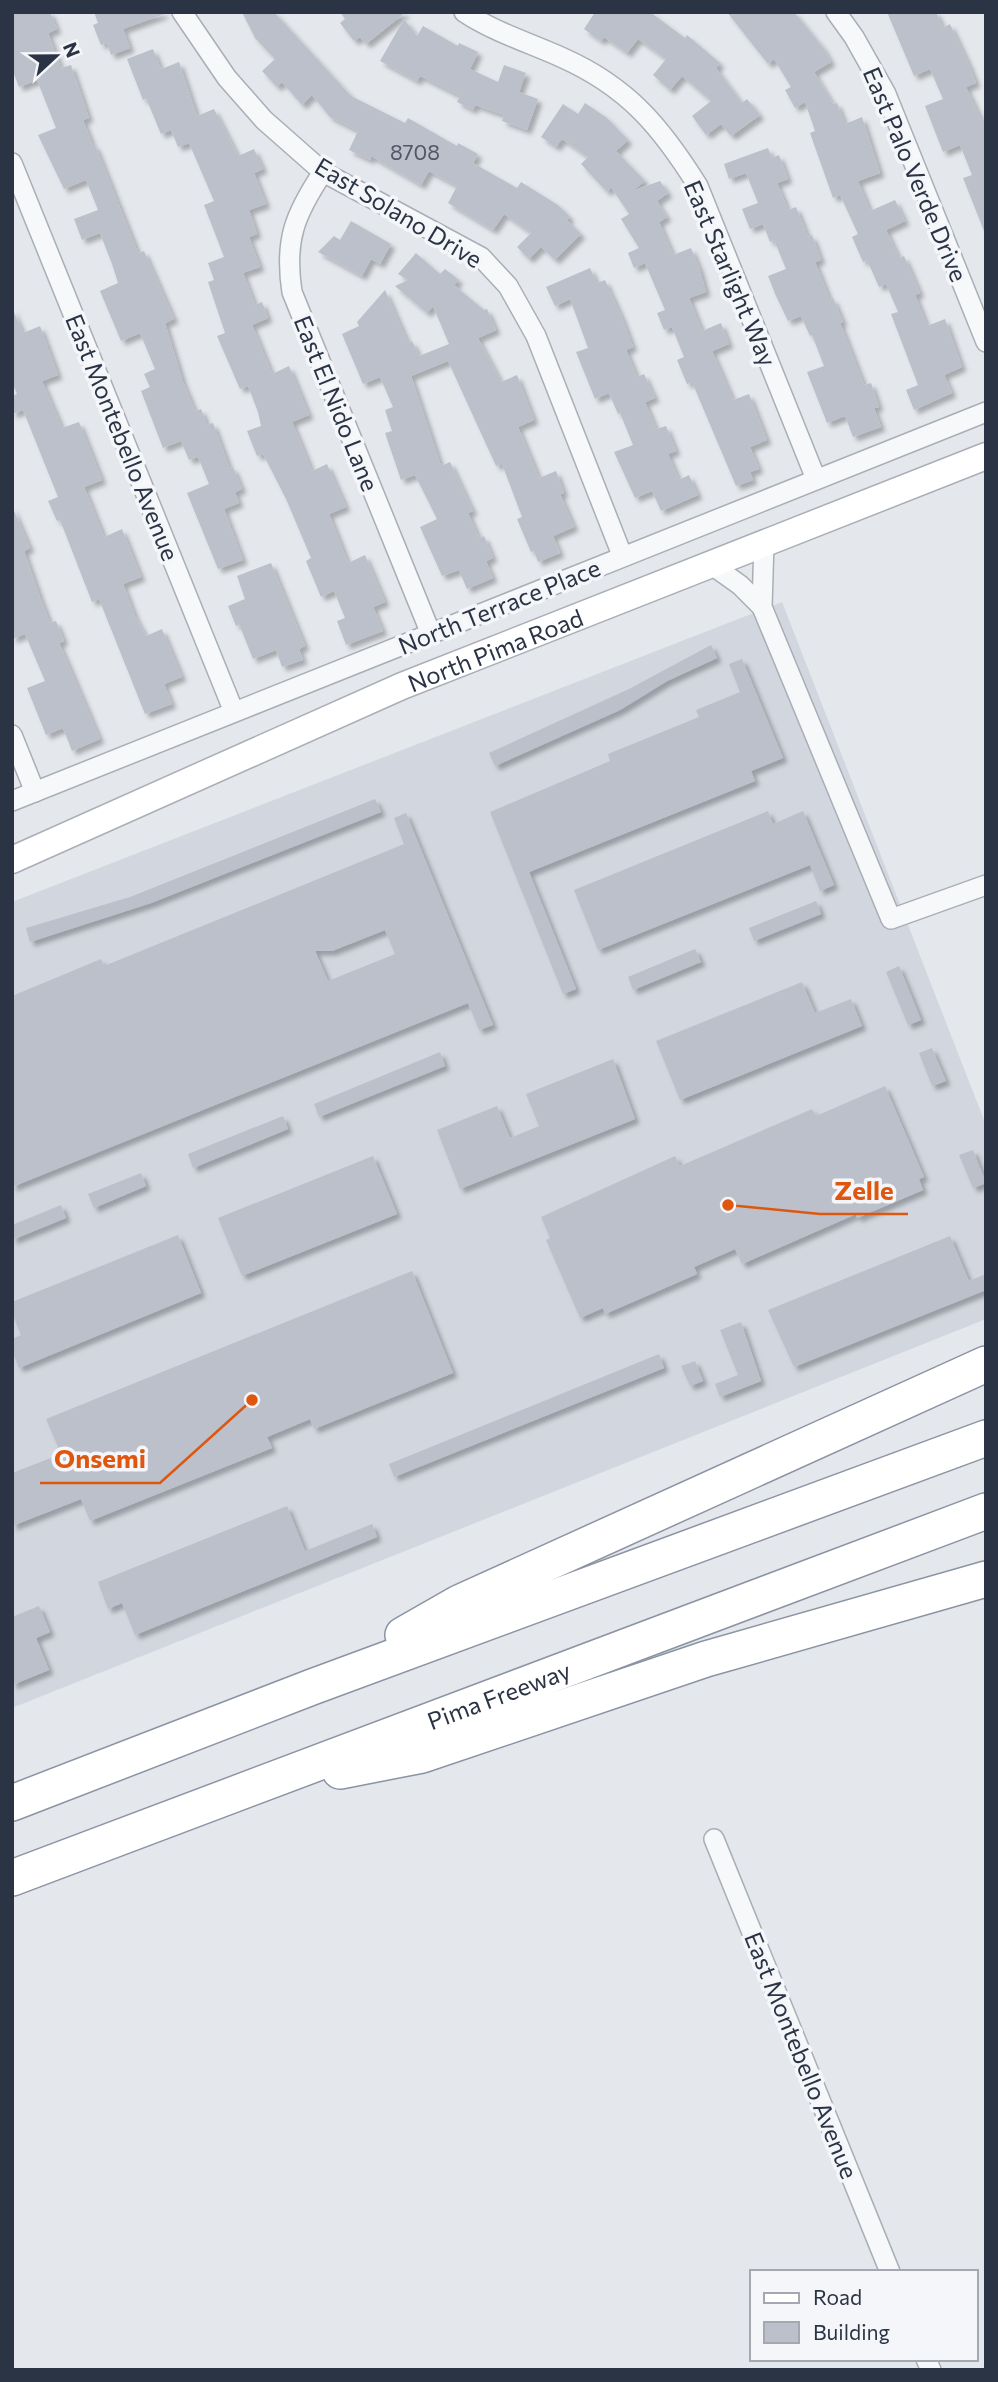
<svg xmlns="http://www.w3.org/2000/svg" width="998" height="2382" font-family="Commissioner,sans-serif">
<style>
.built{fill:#d2d6de}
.building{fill:#bbc0ca;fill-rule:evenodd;filter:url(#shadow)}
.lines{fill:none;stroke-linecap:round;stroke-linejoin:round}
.minor-casing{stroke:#a9aeb7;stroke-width:22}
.secondary-casing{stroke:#a9aeb7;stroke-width:29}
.motorway-casing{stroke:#8b94a3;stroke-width:38}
.minor{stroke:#f7f8fa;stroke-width:19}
.secondary{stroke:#fff;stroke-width:26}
.motorway{stroke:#fff;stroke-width:35}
.labels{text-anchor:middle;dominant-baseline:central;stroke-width:7;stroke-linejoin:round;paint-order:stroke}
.number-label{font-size:21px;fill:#4f5766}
.street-label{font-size:24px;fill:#2b3445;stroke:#f4f6f9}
.leader{fill:none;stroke:#df570f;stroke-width:2.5}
.callout-dot{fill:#df570f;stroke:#f4f6f9;stroke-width:2.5}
.callout-label{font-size:26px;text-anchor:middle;font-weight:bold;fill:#df570f;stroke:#f4f6f9;stroke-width:7;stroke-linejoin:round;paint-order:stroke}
</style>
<defs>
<filter id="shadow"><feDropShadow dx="4.5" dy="4.5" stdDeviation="2" flood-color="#0004"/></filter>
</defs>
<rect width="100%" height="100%" fill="#e4e7ec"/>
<path class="built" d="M782,602L986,1125V1319L12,1708V902Z"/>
<g class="building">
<path d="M12,12H50L57,29L48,33L61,68L71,65L89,118L83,120L93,146L95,145L138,253L144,251L174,319L165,323L183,382L195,411L201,409L207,425L213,423L230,469L233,467L242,489L235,492L239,503L224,509L243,560L218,569L187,493L209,484L198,457L189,460L181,441L163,448L141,391L150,387L144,374L155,369L140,333L121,341L100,291L118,283L112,264L100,233L82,240L74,219L98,210L86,180L64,189L38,135L56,128L37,80L19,87L12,69Z"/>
<path d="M94,12H163L164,14L123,29L130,48L111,55L107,43L101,45L93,25L98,23Z"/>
<path d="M242,12H274L351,96L405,123L408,118L457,146L458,143L478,154L473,163L517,188L521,182L558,205L570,217L567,220L581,234L555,260L541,247L529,259L517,247L531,233L504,214L493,230L448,203L457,186L429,171L421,185L371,156L370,160L349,150L358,131L330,117L312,95L302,105L282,82L277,87L262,71L275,59L255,38Z"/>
<path d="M340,12H406L366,44L360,37L354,41L340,23L345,19Z"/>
<path d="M595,12H650L685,38L687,35L720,63L716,68L742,103L747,99L760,115L731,136L721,124L706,135L692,116L711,101L682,76L670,90L653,75L666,59L638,39L627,53L604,37L601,41L584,29Z"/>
<path d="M727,12H794L824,49L831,62L814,72L833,104L837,103L845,124L862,117L880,173L858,181L870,211L895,200L905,221L886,230L899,258L904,256L920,293L915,295L927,326L945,319L962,367L944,375L952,393L914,410L906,390L918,385L891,314L898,312L886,284L879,287L867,260L863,262L852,237L858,234L840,195L833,198L810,133L815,131L805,102L795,108L785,90L791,87L774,59L768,64Z"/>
<path d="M887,12H936L943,28L950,24L969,65L976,83L966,87L986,130V236L963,178L972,175L960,145L943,152L925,106L943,99L930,69L914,76Z"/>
<path d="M404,19L417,36L423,26L458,46L459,43L478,52L470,69L498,82L504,65L526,73L519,92L538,99L527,130L502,121L504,115L475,105L473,110L457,102L460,96L420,76L417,81L380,61Z"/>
<path d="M153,49L161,69L179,62L197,116L214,109L238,156L254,149L263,169L254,173L266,204L249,210L257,234L249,237L260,267L243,273L255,305L262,302L268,318L252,325L272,374L289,366L309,415L292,422L312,471L327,464L346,507L329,514L348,563L365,555L385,602L373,607L383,631L346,645L337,621L345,618L334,591L321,597L306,561L311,558L286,499L263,454L257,456L247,431L261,426L258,412L248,386L240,389L217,336L225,333L208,282L214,280L208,263L224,257L204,205L214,201L189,143L178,147L171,130L161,134L146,98L143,100L127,59Z"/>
<path d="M585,103L607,118L628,140L616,151L645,181L632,191L660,181L668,193L657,201L667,217L659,222L673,255L691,248L699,267L706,292L689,298L702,331L721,323L729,344L712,351L733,400L749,394L767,440L750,447L759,469L750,472L753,480L736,486L692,382L687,384L677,360L684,357L672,327L664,330L657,313L665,310L645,263L634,268L628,253L639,248L621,219L629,214L611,187L607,192L581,164L588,157L562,139L556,147L541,137L563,104L578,114Z"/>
<path d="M768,148L772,158L779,155L788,179L777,183L788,210L796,207L808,237L812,235L821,260L815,262L830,300L833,298L843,322L840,323L864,385L871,383L879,407L874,408L881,427L853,437L845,416L827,423L807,372L824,366L812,335L810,336L801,316L788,321L776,296L768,276L786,269L774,240L770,242L763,224L750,229L742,209L758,203L746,173L729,179L724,164Z"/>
<path d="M351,221L391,244L380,264L371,259L362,276L318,252L334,236L340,240Z"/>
<path d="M416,253L440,274L445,269L459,280L454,285L484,310L487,309L496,330L478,338L501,382L517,375L534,420L518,427L539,478L556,471L564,493L560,494L574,527L553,536L560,553L538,562L534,551L531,552L517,519L522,517L502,464L496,466L448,361L411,376L441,466L450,462L473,511L468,513L479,538L484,536L493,558L486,561L493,578L467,589L459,570L442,576L420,527L437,519L415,475L401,480L385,433L392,431L385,410L393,407L380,377L363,384L342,334L359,326L357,322L385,290L408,343L412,341L419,356L449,344L433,306L427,313L395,286L408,280L398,274Z"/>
<path d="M590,268L597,283L605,280L622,318L633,347L626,350L637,377L644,374L655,398L645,402L656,429L666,426L676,451L668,454L679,480L689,475L698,495L661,511L652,491L635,498L614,452L633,445L620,413L618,414L609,393L595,399L576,352L588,348L570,299L555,306L546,287Z"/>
<path d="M12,308L23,333L40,326L58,375L42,381L62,428L79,422L102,480L84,487L104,537L122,529L141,577L123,584L135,616L146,636L162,629L182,677L164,684L172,704L145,714L99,599L92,602L60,520L57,521L48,501L58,497L23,410L12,414V396L17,394L12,382Z"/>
<path d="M12,506L30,548L24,551L40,597L50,623L56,621L64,641L59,643L100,739L72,751L63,728L46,735L27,688L45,681L25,634L12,639Z"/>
<path d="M271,563L305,646L299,649L303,660L282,667L276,650L253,659L239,624L236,626L228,606L245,599L237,576Z"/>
<path d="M711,645L717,658L667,681L620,710L495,766L489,753L629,689Z"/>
<path d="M742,659L783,758L751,771L755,781L529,872L576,989L563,994L490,812L610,761L608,754L699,717L696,710L740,692L729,664Z"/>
<path d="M375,799L381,812L151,903L30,942L26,928L130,897Z"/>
<path d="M768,811L773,824L803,811L834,885L820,891L810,865L598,950L574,890Z"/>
<path d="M406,813L493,1025L479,1030L468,1003L12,1187V996L101,959L104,966L404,844L394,818ZM385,930L395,954L328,981L315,951H332Z"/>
<path d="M816,901L821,914L754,941L749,928Z"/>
<path d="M695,949L701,962L633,990L628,977Z"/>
<path d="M899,966L921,1020L908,1025L886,972Z"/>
<path d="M802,982L815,1013L851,999L862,1026L680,1100L656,1041Z"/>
<path d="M932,1048L946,1081L932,1086L919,1053Z"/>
<path d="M440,1052L445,1066L319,1117L314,1104Z"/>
<path d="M613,1059L635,1119L460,1189L437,1130L497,1106L510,1138L539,1126L526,1094Z"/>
<path d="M885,1086L924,1177L919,1179L923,1190L857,1218L856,1214L742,1264L735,1249L694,1267L697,1274L605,1314L603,1308L580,1318L546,1240L550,1238L541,1217L675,1156L680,1166L812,1109L816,1116Z"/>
<path d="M283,1116L288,1129L193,1168L188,1154Z"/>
<path d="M973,1150L986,1183L973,1188L959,1155Z"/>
<path d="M373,1156L397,1214L242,1276L218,1218Z"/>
<path d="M141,1173L146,1186L94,1208L88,1194Z"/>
<path d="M61,1205L66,1218L12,1240V1225Z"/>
<path d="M178,1235L201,1293L19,1368L12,1351V1339L21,1335L12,1313V1302Z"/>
<path d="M950,1236L969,1281L986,1274V1290L794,1367L768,1310Z"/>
<path d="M412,1271L453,1373L314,1429L310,1419L267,1437L272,1448L90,1521L81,1499L12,1526V1473L61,1454L46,1419Z"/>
<path d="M741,1322L761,1381L720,1397L715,1384L738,1375L720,1330Z"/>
<path d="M659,1354L664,1368L394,1477L389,1464Z"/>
<path d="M695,1361L703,1381L690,1386L681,1366Z"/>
<path d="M287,1506L305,1551L372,1524L377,1537L135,1635L122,1603L108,1609L98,1582Z"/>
<path d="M39,1606L50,1632L36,1638L49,1670L12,1685V1617Z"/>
</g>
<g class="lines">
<defs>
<g id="minor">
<path d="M182,12L227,78L264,120L323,172L481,257L508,286L536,336L622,555"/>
<path d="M464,12C494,32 530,43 563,58C628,87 661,127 698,186L816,479"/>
<path d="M836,12L854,37L886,94L986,342"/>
<path d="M12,163L234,712"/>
<path d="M323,172C295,214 284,240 292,292L431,634"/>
<path d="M764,542L762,607L891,919L986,885"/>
<path d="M709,563L740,585L762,607"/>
<path d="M12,735L35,792"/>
<path d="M12,801L986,412"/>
<path d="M714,1839L890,2272"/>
<path d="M926,2359L931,2370"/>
</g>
<g id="secondary">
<path id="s1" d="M12,860L402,686L986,456"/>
</g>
<g id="motorway">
<path d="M403,1635L459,1603L986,1364"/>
<path d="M340,1771L422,1755L706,1659L986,1579"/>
<path d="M12,1803L312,1687L986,1438"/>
<path id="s2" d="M12,1878L986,1511"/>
</g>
</defs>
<use href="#minor" class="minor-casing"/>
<use href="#secondary" class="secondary-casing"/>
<use href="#motorway" class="motorway-casing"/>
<use href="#minor" class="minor"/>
<use href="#secondary" class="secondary"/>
<use href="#motorway" class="motorway"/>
</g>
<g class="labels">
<g class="number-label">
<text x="415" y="151">8708</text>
</g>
<g class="street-label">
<text transform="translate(916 174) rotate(67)">East Palo Verde Drive</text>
<text transform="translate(399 212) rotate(31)">East Solano Drive</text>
<text transform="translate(731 273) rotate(67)">East Starlight Way</text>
<text transform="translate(337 403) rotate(68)">East El Nido Lane</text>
<text transform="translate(123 437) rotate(68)">East Montebello Avenue</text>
<text transform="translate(499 606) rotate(-22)">North Terrace Place</text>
<text stroke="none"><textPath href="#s1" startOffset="527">North Pima Road</textPath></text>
<text stroke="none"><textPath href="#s2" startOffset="520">Pima Freeway</textPath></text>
<text transform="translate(802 2055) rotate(68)">East Montebello Avenue</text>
</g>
</g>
<path class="leader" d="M728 1205L820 1214H908M252 1400L160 1483H40"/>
<g class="callout-dot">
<circle cx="728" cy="1205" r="7"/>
<circle cx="252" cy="1400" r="7"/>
</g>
<g class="callout-label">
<text x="864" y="1200">Zelle</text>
<text x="100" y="1468">Onsemi</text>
</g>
<rect width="998" height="2382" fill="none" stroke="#2b3445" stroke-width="28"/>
<rect x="750" y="2270" width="228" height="91" fill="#f4f6f9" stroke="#a4a8b1" stroke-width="2"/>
<rect x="764" y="2293" width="35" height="10" fill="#ffffff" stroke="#a4a8b1" stroke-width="2"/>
<text x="813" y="2305" font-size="21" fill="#2b3445">Road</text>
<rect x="764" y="2322" width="35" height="21" fill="#bbc0ca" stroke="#a4a8b1" stroke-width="2"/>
<text x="813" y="2340" font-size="21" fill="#2b3445">Building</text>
<g transform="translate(56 56) rotate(68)" stroke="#f4f6f9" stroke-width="5" paint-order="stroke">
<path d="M0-5L12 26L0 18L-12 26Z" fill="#2b3445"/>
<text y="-10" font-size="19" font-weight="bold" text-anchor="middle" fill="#2b3445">N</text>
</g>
</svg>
